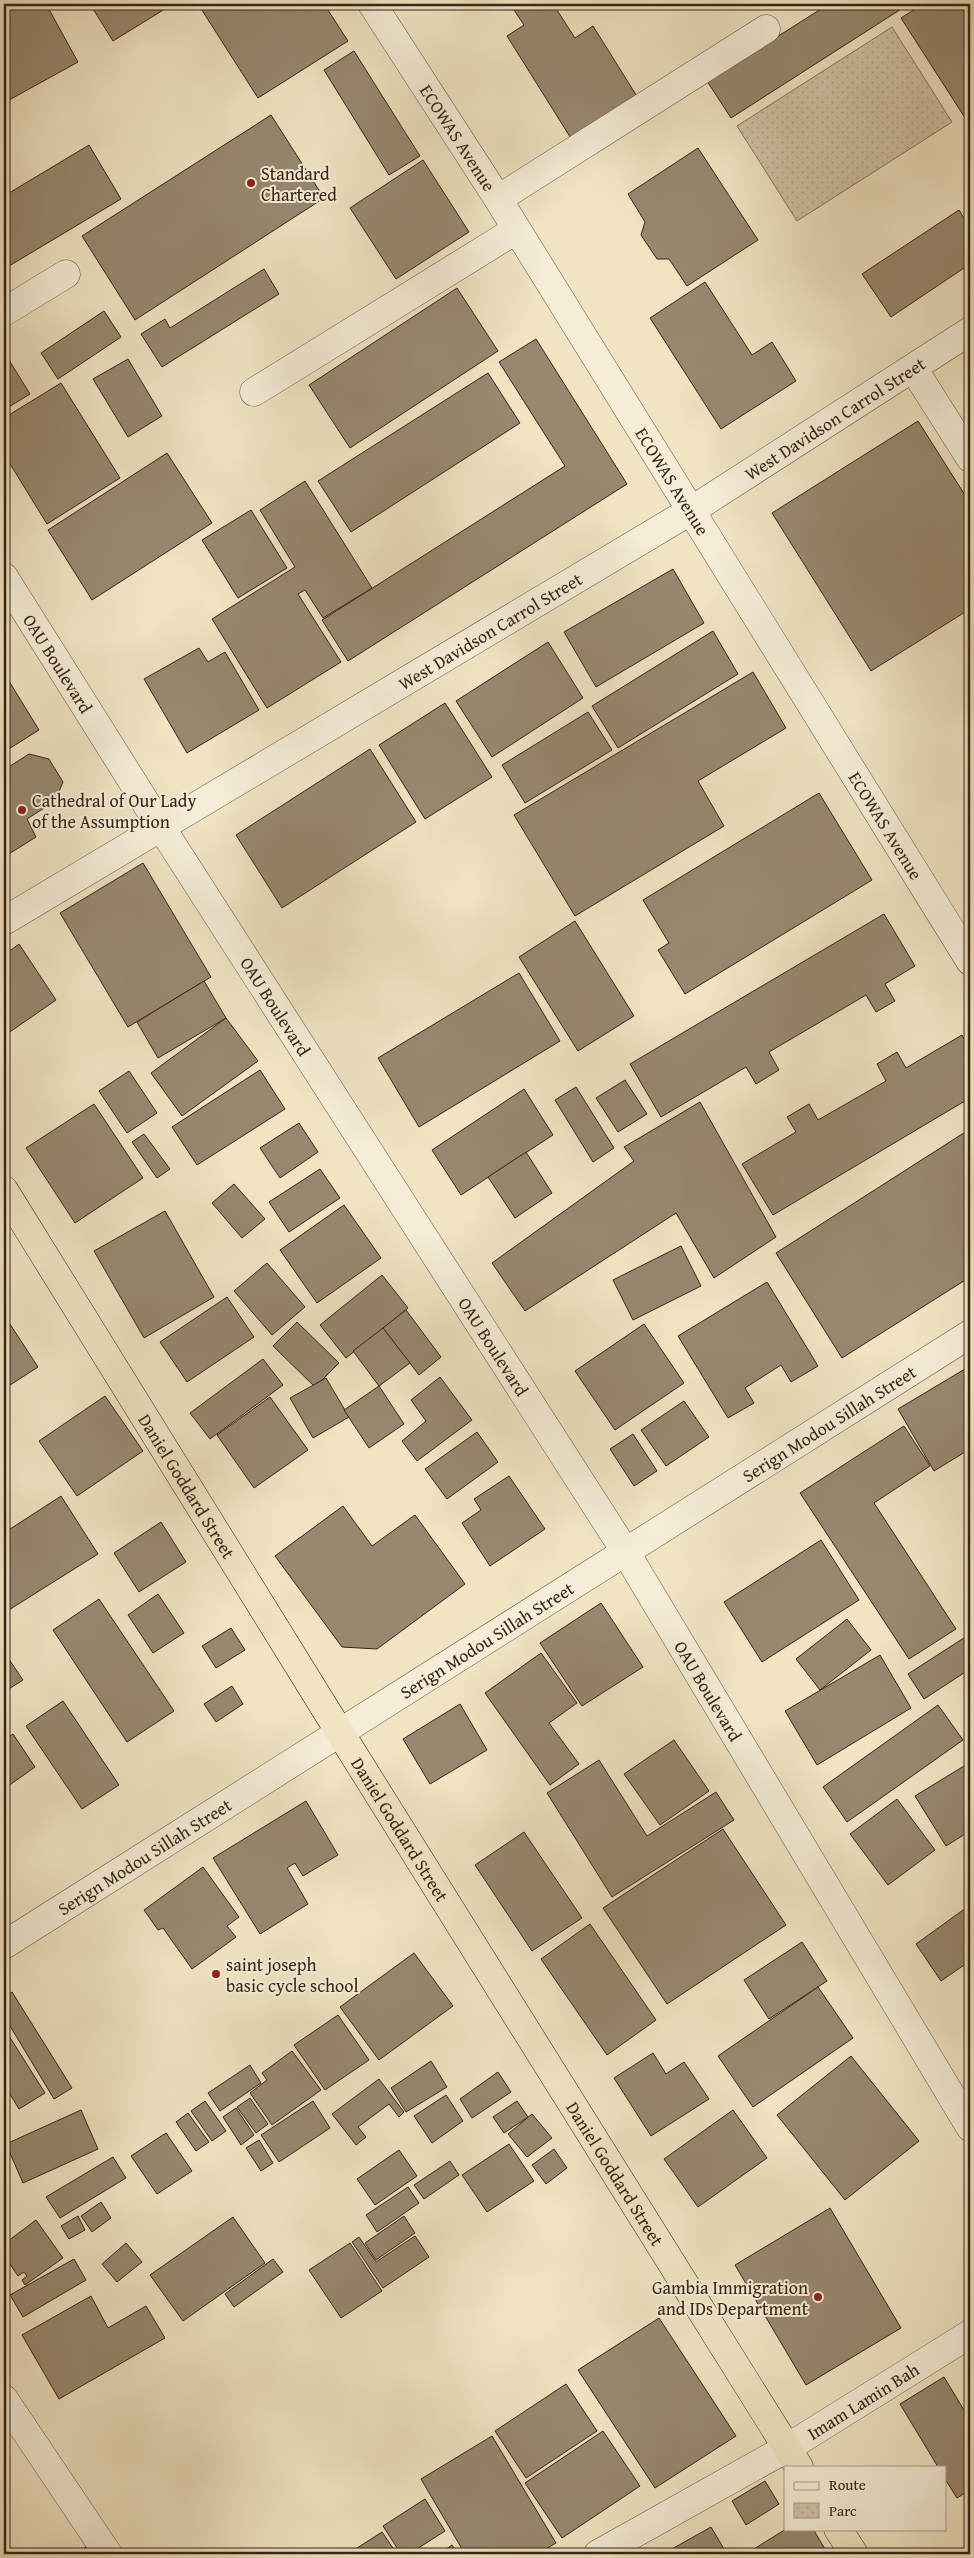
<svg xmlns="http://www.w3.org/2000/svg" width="974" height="2558" font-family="'Gentium Book Plus',serif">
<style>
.park{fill:url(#park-dots);stroke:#84745e}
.building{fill:#988870;stroke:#382416}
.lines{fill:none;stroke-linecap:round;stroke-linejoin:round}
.minor-casing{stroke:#665441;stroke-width:29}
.highway-casing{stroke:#382416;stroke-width:29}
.minor{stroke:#f5edd8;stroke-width:28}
.highway{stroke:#f0e4c3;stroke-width:28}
.poi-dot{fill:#8f2418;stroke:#f5edd8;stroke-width:2}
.labels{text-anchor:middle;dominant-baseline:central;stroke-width:4;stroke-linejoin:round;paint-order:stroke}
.street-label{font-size:18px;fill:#382416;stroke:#f5edd8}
.poi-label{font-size:18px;fill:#382416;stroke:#f5edd8;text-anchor:start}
</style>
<defs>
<pattern id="park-dots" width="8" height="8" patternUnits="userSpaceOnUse" patternTransform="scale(1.25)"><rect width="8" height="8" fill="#d1c3a6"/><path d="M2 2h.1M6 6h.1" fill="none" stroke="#b4a78e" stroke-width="1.8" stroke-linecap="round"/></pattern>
</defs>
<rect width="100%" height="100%" fill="#f0e4c3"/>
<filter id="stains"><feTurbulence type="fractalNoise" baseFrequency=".004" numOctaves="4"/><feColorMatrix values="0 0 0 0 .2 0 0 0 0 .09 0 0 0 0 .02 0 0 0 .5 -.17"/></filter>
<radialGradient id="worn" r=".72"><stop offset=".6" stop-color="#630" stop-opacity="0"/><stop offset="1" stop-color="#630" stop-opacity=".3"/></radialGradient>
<path class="park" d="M892,27L952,122L797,221L737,126Z"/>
<g class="building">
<path d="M4,4H46L78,62L9,100L4,91Z"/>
<path d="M90,4H173L113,41Z"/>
<path d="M198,4H324L348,41L258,98Z"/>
<path d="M510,4H560L555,7L575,38L593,26L638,98L572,140L507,36L524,25Z"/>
<path d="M829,4H909L731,118L707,81Z"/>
<path d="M923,4H970V118L967,121L901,18Z"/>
<path d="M354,51L420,156L389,175L324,70Z"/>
<path d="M271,115L324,198L135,320L82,236Z"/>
<path d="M89,145L121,199L4,269V196Z"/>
<path d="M698,148L758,240L687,286L669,259H657L641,235L645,222L628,194Z"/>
<path d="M423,160L469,232L396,279L350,208Z"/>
<path d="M959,210L970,228V264L891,317L862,274Z"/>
<path d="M264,269L279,294L162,367L141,334L165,319L170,328Z"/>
<path d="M705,282L752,355L772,342L796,381L721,429L650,318Z"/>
<path d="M457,288L498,351L350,448L309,385Z"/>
<path d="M104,311L121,337L58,379L41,353Z"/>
<path d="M536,339L627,484L348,661L322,620L565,466L499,362Z"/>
<path d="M4,352L30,394L4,410Z"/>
<path d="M128,359L162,416L128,437L93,379Z"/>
<path d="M488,373L520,423L351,532L318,481Z"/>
<path d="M61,383L120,478L47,524L4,454V418Z"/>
<path d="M918,421L970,503V609L871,671L772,513Z"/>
<path d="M167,453L212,523L92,600L48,530Z"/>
<path d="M305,481L372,588L323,618L305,590L298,594L341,662L267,708L212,619L295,567L260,510Z"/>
<path d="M251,510L287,568L238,598L202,540Z"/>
<path d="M673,569L704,623L596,687L564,632Z"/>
<path d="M713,631L738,674L618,748L592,706Z"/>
<path d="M548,642L583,698L492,757L456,701Z"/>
<path d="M199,648L208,662L225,652L259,710L187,753L144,679Z"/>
<path d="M753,672L786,728L698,781L724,826L575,916L514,815Z"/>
<path d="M4,673L39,730L4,752Z"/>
<path d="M445,703L492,777L425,819L379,745Z"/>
<path d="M588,712L612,750L525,803L502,765Z"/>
<path d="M370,749L416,822L282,908L236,835Z"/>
<path d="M29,754L49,759L63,782L55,801L27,819L36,837L4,857V770Z"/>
<path d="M819,793L872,880L685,994L658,950L669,943L643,900Z"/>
<path d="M143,863L211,977L128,1027L60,913Z"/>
<path d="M884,914L915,966L885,984L895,1001L876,1012L866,995L769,1052L779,1070L756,1084L746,1067L661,1117L630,1064Z"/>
<path d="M575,921L634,1016L578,1051L519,957Z"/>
<path d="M19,944L56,1000L4,1036V955Z"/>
<path d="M519,973L560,1041L419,1127L378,1058Z"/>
<path d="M204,981L226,1018L158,1058L137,1022Z"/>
<path d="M226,1018L258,1061L182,1116L151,1073Z"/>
<path d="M962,1035L970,1050V1098L773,1215L742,1164L796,1132L787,1117L809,1104L818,1120L886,1081L877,1064L897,1052L906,1068Z"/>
<path d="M260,1070L285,1109L197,1165L172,1127Z"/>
<path d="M129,1071L157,1113L127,1133L99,1091Z"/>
<path d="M625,1080L647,1114L618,1132L596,1098Z"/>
<path d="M576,1087L614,1148L593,1162L555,1100Z"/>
<path d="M524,1089L553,1135L461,1195L432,1150Z"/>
<path d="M700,1102L776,1237L714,1278L676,1213L525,1311L492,1263L634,1161L624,1147Z"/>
<path d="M94,1104L143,1178L75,1223L26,1148Z"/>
<path d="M299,1123L318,1152L280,1178L260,1148Z"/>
<path d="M970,1129V1277L842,1358L776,1253Z"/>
<path d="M144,1134L170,1169L157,1178L132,1142Z"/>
<path d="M526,1152L552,1193L515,1218L488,1177Z"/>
<path d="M320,1169L340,1198L289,1232L269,1202Z"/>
<path d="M234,1184L265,1219L242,1238L212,1203Z"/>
<path d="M344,1205L381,1258L317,1303L280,1250Z"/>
<path d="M165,1211L214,1297L144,1338L94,1251Z"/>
<path d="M681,1246L701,1286L633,1320L613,1280Z"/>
<path d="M267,1263L305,1307L272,1335L234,1291Z"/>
<path d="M382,1275L408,1308L346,1358L320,1325Z"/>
<path d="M767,1282L818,1366L791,1382L781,1365L745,1388L754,1403L728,1418L678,1336Z"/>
<path d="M227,1297L254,1337L187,1382L160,1342Z"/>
<path d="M406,1310L441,1357L419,1375L383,1328Z"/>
<path d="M4,1315L38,1367L4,1389Z"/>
<path d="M297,1322L339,1363L315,1387L273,1346Z"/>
<path d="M644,1324L684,1383L615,1430L575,1371Z"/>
<path d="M383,1328L410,1363L379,1386L353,1351Z"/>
<path d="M263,1359L283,1385L210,1439L190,1413Z"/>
<path d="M970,1366V1449L934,1471L898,1409Z"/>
<path d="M440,1377L472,1420L417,1461L402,1441L426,1421L411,1400Z"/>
<path d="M326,1378L349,1417L313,1438L290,1398Z"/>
<path d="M379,1386L404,1424L369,1448L344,1410Z"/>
<path d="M105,1396L143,1451L77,1496L39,1441Z"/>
<path d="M270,1397L308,1450L254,1488L217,1435Z"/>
<path d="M684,1401L709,1437L666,1466L641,1430Z"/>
<path d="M904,1426L930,1466L874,1503L956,1629L909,1659L800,1493Z"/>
<path d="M477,1432L498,1462L447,1499L425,1469Z"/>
<path d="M633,1434L657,1471L634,1486L610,1449Z"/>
<path d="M509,1476L545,1529L490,1566L462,1523L481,1510L474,1499Z"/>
<path d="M61,1496L98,1554L4,1613V1533Z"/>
<path d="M343,1506L372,1546L415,1515L465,1584L377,1649L342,1647L275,1556Z"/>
<path d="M161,1522L186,1562L139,1592L114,1553Z"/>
<path d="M821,1540L859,1600L762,1662L724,1602Z"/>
<path d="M158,1594L184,1633L153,1653L128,1615Z"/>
<path d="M99,1599L174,1711L127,1742L53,1630Z"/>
<path d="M601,1603L643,1667L582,1706L540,1643Z"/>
<path d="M847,1619L871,1650L820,1690L796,1659Z"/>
<path d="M231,1628L245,1650L216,1668L202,1646Z"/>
<path d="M970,1634V1669L924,1699L908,1674Z"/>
<path d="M4,1652L23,1680L4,1692Z"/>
<path d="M541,1653L577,1703L549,1723L579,1764L550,1785L485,1693Z"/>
<path d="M880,1655L911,1708L817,1765L785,1711Z"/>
<path d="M232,1686L243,1704L216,1722L204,1704Z"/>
<path d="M63,1701L119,1785L82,1809L26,1726Z"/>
<path d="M460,1704L487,1750L430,1784L403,1739Z"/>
<path d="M938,1705L963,1740L847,1822L823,1787Z"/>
<path d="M13,1734L35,1767L4,1789V1740Z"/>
<path d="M674,1740L709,1791L660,1825L624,1774Z"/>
<path d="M599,1760L647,1836L716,1792L734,1820L612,1897L547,1793Z"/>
<path d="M964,1766L970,1776V1831L946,1846L915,1796Z"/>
<path d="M897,1799L935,1850L888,1885L850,1834Z"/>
<path d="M306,1801L338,1855L303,1876L295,1863L287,1868L308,1904L260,1934L213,1858Z"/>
<path d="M723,1829L786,1925L667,2004L603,1908Z"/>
<path d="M524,1832L582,1918L532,1951L475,1865Z"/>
<path d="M203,1867L239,1917L227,1926L236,1937L192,1969L163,1928L158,1930L144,1910Z"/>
<path d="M970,1905V1961L941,1981L916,1944Z"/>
<path d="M590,1924L656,2020L607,2055L541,1959Z"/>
<path d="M802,1942L827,1981L769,2019L744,1980Z"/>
<path d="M414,1953L453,2006L379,2060L340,2007Z"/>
<path d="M818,1987L853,2038L753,2107L718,2056Z"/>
<path d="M12,1992L72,2088L54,2099L4,2016V1997Z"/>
<path d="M338,2015L369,2060L325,2090L294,2045Z"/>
<path d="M4,2028L45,2093L19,2109L4,2084Z"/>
<path d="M292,2051L321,2090L272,2125L250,2093L267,2080L262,2073Z"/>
<path d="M653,2053L666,2074L684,2062L709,2099L651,2136L614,2078Z"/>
<path d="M851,2056L919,2141L845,2200L777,2115Z"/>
<path d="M431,2061L447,2087L406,2112L391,2088Z"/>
<path d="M250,2065L261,2083L220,2111L208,2093Z"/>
<path d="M498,2072L511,2092L472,2118L460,2099Z"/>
<path d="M379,2079L404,2112L399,2117L389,2104L358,2127L366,2137L356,2145L332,2114Z"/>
<path d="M446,2095L463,2121L432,2143L414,2116Z"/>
<path d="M250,2098L268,2124L256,2133L237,2107Z"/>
<path d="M205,2101L226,2131L212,2141L191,2111Z"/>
<path d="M313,2101L330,2128L279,2162L261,2135Z"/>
<path d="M517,2101L528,2117L504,2133L493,2117Z"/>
<path d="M236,2108L254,2135L241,2145L223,2117Z"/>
<path d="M81,2110L98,2149L23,2183L6,2144Z"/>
<path d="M733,2110L767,2158L698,2207L664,2159Z"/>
<path d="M188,2113L209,2142L196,2151L176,2122Z"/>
<path d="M532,2114L552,2138L527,2157L508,2134Z"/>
<path d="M166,2133L192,2171L157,2194L131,2156Z"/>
<path d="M259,2140L273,2163L261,2171L246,2148Z"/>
<path d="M509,2144L534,2181L487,2212L462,2175Z"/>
<path d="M554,2149L567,2168L546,2184L532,2165Z"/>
<path d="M399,2150L417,2176L375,2205L357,2179Z"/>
<path d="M113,2157L126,2178L60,2218L46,2197Z"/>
<path d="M450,2161L459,2175L424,2199L414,2185Z"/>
<path d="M4,2168L9,2177L4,2180Z"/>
<path d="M408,2187L419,2203L377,2232L366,2215Z"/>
<path d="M101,2202L111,2218L92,2232L81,2216Z"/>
<path d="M830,2208L901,2328L806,2385L735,2265Z"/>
<path d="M78,2216L85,2230L69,2239L61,2226Z"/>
<path d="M404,2216L415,2233L376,2260L365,2243Z"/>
<path d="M233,2217L265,2263L183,2321L150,2275Z"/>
<path d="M36,2220L63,2258L25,2285L22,2280L27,2276L24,2272L18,2276L4,2255V2244Z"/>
<path d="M415,2236L429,2257L383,2288L352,2242L359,2237L376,2262Z"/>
<path d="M126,2243L142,2262L117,2282L102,2264Z"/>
<path d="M350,2243L382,2291L341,2318L309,2270Z"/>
<path d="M74,2259L86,2280L23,2317L10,2295Z"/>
<path d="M273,2259L283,2272L234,2307L225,2294Z"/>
<path d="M91,2296L108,2328L146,2306L165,2338L59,2399L22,2335Z"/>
<path d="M659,2318L736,2436L655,2488L578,2370Z"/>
<path d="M944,2377L970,2420V2490L957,2498L945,2479V2467H938L900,2404Z"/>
<path d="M566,2384L597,2431L526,2478L495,2431Z"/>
<path d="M603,2431L640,2486L562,2538L525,2483Z"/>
<path d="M492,2436L556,2543L537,2554H465L421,2479Z"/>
<path d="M765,2481L779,2504L746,2525L732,2501Z"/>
<path d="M425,2499L445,2531L409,2554H401L383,2526Z"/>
<path d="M711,2527L727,2554H663Z"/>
<path d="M786,2529H813L825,2549L817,2554H746Z"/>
<path d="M382,2532L397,2554H357L354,2550Z"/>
<path d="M91,2544L97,2554H74Z"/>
<path d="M452,2545L458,2554H439Z"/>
</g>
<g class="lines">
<defs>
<g id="minor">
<path id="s1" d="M372,4L498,199L970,961"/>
<path d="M498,199L766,29"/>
<path d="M4,312L66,274"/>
<path d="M913,368L970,458"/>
<path d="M254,392L516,230"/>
<path id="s2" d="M4,577L161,827L625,1551L970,2127"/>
<path id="s3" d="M4,921L692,510L970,331"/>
<path id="s4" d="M4,1945L970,1334"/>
<path d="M4,2399L108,2554"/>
<path id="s5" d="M598,2554L787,2448L970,2334"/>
</g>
<g id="highway">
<path id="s6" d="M4,1190L339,1731L799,2467"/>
<path d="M838,2529L854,2554"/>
</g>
</defs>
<use href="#minor" class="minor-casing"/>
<use href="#highway" class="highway-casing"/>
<use href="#minor" class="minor"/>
<use href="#highway" class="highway"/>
</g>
<g class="poi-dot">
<circle cx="251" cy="183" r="5"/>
<circle cx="22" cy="810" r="5"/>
<circle cx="216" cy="1974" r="5"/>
<circle cx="818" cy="2297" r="5"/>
</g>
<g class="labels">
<g class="street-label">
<text stroke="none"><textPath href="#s1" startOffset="159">ECOWAS Avenue</textPath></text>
<text stroke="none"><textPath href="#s3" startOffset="971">West Davidson Carrol Street</textPath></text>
<text stroke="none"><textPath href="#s1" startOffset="564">ECOWAS Avenue</textPath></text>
<text stroke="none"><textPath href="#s3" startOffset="566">West Davidson Carrol Street</textPath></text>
<text stroke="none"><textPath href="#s2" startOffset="102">OAU Boulevard</textPath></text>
<text stroke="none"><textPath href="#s1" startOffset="969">ECOWAS Avenue</textPath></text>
<text stroke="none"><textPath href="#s2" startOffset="508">OAU Boulevard</textPath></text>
<text stroke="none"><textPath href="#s2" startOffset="912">OAU Boulevard</textPath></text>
<text stroke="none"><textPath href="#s4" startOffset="976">Serign Modou Sillah Street</textPath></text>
<text stroke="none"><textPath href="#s6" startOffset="348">Daniel Goddard Street</textPath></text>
<text stroke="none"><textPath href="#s4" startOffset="571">Serign Modou Sillah Street</textPath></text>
<text stroke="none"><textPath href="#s2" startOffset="1318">OAU Boulevard</textPath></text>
<text stroke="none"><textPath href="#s6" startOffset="752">Daniel Goddard Street</textPath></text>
<text stroke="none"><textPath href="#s4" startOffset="166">Serign Modou Sillah Street</textPath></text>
<text stroke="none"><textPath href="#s6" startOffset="1158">Daniel Goddard Street</textPath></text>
<text stroke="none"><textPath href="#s5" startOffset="306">Imam Lamin Bah</textPath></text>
</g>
<g class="poi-label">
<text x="261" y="173">Standard<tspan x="261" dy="21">Chartered</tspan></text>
<text x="32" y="800">Cathedral of Our Lady<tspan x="32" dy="21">of the Assumption</tspan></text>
<text x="226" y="1964">saint joseph<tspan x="226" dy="21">basic cycle school</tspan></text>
<text x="808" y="2287" text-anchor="end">Gambia Immigration<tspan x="808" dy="21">and IDs Department</tspan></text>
</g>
</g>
<rect width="974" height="2558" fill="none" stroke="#f0e4c3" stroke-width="20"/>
<rect x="5" y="5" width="964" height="2548" fill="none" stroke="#382416" stroke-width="2.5"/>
<rect x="10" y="10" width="954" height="2538" fill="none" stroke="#382416"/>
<rect x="784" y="2466" width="162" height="65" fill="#f5edd8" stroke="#a99d8a"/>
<rect x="794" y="2482" width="25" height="8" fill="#f5edd8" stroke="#a99d8a"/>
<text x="829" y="2490" font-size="15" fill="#382416">Route</text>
<rect x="794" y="2503" width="25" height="15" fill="url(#park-dots)" stroke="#a99d8a"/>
<text x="829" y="2516" font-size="15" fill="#382416">Parc</text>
<rect width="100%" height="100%" filter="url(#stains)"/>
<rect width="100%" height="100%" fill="url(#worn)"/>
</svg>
